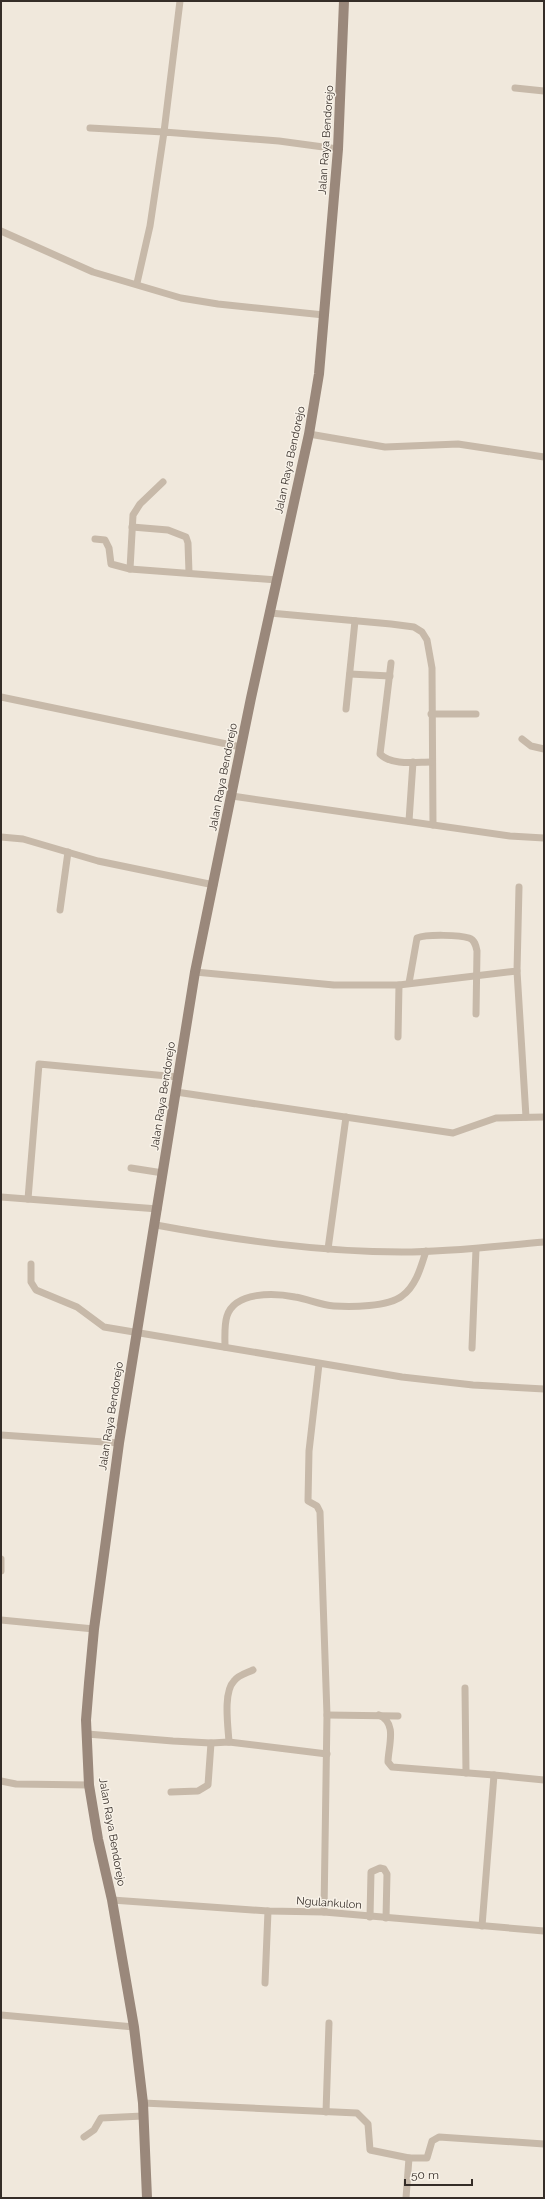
<svg xmlns="http://www.w3.org/2000/svg" width="545" height="2199" font-family="Raleway,sans-serif">
<style>
.lines{fill:none;stroke-linecap:round;stroke-linejoin:round}
.minor{stroke:#c7b9a9;stroke-width:7}
.secondary{stroke:#9a887b;stroke-width:10}
.labels{text-anchor:middle;dominant-baseline:central;stroke-width:3;stroke-linejoin:round;paint-order:stroke}
.street-label{font-size:11px;fill:#352d28;stroke:#f8f2e8}
</style>
<rect width="100%" height="100%" fill="#f0e8dc"/>
<g class="lines">
<g class="minor">
<path d="M515,88L544,91"/>
<path d="M90,128L164,132L180,1"/>
<path d="M1,231L93,272L181,298L218,304L324,315"/>
<path d="M137,283L150,226L164,132L279,141L338,149"/>
<path d="M309,434L385,447L458,444L544,457"/>
<path d="M132,527L168,530L186,537L188,543L189,573"/>
<path d="M95,539L105,540L109,548L111,564L130,569L277,580"/>
<path d="M130,569L133,515L140,504L163,482"/>
<path d="M270,613L391,624L414,627L422,632L427,640L432,668L433,825"/>
<path d="M391,663L380,754C392,766 416,762 431,762"/>
<path d="M350,674L390,676"/>
<path d="M1,697L241,747"/>
<path d="M346,709L355,621"/>
<path d="M431,714H476"/>
<path d="M522,739L531,746L544,749"/>
<path d="M232,796L510,836L544,838"/>
<path d="M409,821L413,762"/>
<path d="M1,837L23,839L98,861L214,885"/>
<path d="M60,910L68,852"/>
<path d="M517,971L526,1117"/>
<path d="M195,972L334,985H399L517,971L519,887"/>
<path d="M409,983L417,938C427,934 460,935 469,938C475,940 476,946 477,951L476,1014"/>
<path d="M398,1037L399,985"/>
<path d="M176,1092L453,1133L496,1118L544,1117"/>
<path d="M131,1168L163,1173"/>
<path d="M1,1197L158,1209"/>
<path d="M28,1199L39,1064L178,1077"/>
<path d="M156,1225C237,1240 319,1252 402,1252C450,1252 497,1246 544,1242"/>
<path d="M328,1249L346,1117"/>
<path d="M31,1264V1282L36,1290L77,1307L104,1327L402,1377L473,1385L544,1389"/>
<path d="M225,1347C225,1338 224,1325 227,1316C235,1291 275,1293 295,1297C308,1299 320,1305 334,1306C351,1307 388,1307 402,1296C416,1286 421,1267 426,1251"/>
<path d="M472,1348L476,1249"/>
<path d="M319,1364L309,1451L308,1501L317,1506L320,1512L327,1715L324,1912"/>
<path d="M1,1435L119,1443"/>
<path d="M1,1559V1571"/>
<path d="M1,1620L94,1629"/>
<path d="M465,1688L466,1773"/>
<path d="M327,1715L398,1716"/>
<path d="M379,1715C398,1723 388,1747 388,1762L392,1767L494,1775L482,1926"/>
<path d="M87,1734L173,1741L211,1743L229,1742L327,1754"/>
<path d="M229,1742C228,1726 223,1692 234,1681C238,1675 247,1673 253,1670"/>
<path d="M494,1775L544,1780"/>
<path d="M1,1781L16,1784L89,1785"/>
<path d="M171,1792L198,1791L208,1785L211,1743"/>
<path d="M112,1900L268,1911L324,1912L544,1931"/>
<path d="M370,1917L371,1872L380,1868L384,1869L387,1874L386,1918"/>
<path d="M265,1983L268,1911"/>
<path d="M1,2015L134,2027"/>
<path d="M143,2103L357,2113L368,2124L370,2150L409,2158H427L432,2141L439,2137L544,2144"/>
<path d="M326,2112L329,2023"/>
<path d="M84,2137L94,2130L101,2118L143,2116"/>
<path d="M406,2198L409,2158"/>
</g>
<path class="secondary" d="M147,2198L143,2103L134,2027L112,1900L98,1839L89,1785L86,1720L89,1683L94,1629L119,1443L195,972L251,698L309,434L319,374L338,149L344,1"/>
</g>
<g class="labels">
<g class="street-label">
<text transform="translate(326 140) rotate(-86)">Jalan Raya Bendorejo</text>
<text transform="translate(290 460) rotate(-78)">Jalan Raya Bendorejo</text>
<text transform="translate(223 777) rotate(-79)">Jalan Raya Bendorejo</text>
<text transform="translate(163 1096) rotate(-81)">Jalan Raya Bendorejo</text>
<text transform="translate(111 1416) rotate(-81)">Jalan Raya Bendorejo</text>
<text transform="translate(112 1832) rotate(80)">Jalan Raya Bendorejo</text>
<text transform="translate(329 1903) rotate(4)">Ngulankulon</text>
</g>
</g>
<rect width="545" height="2199" fill="none" stroke="#352d28" stroke-width="4"/>
<path d="M405 2179v6h67v-6" fill="none" stroke="#352d28" stroke-width="2"/>
<text x="411" y="2179" font-size="12" fill="#352d28" stroke="#f8f2e8" stroke-width="3" paint-order="stroke">50 m</text>
</svg>
